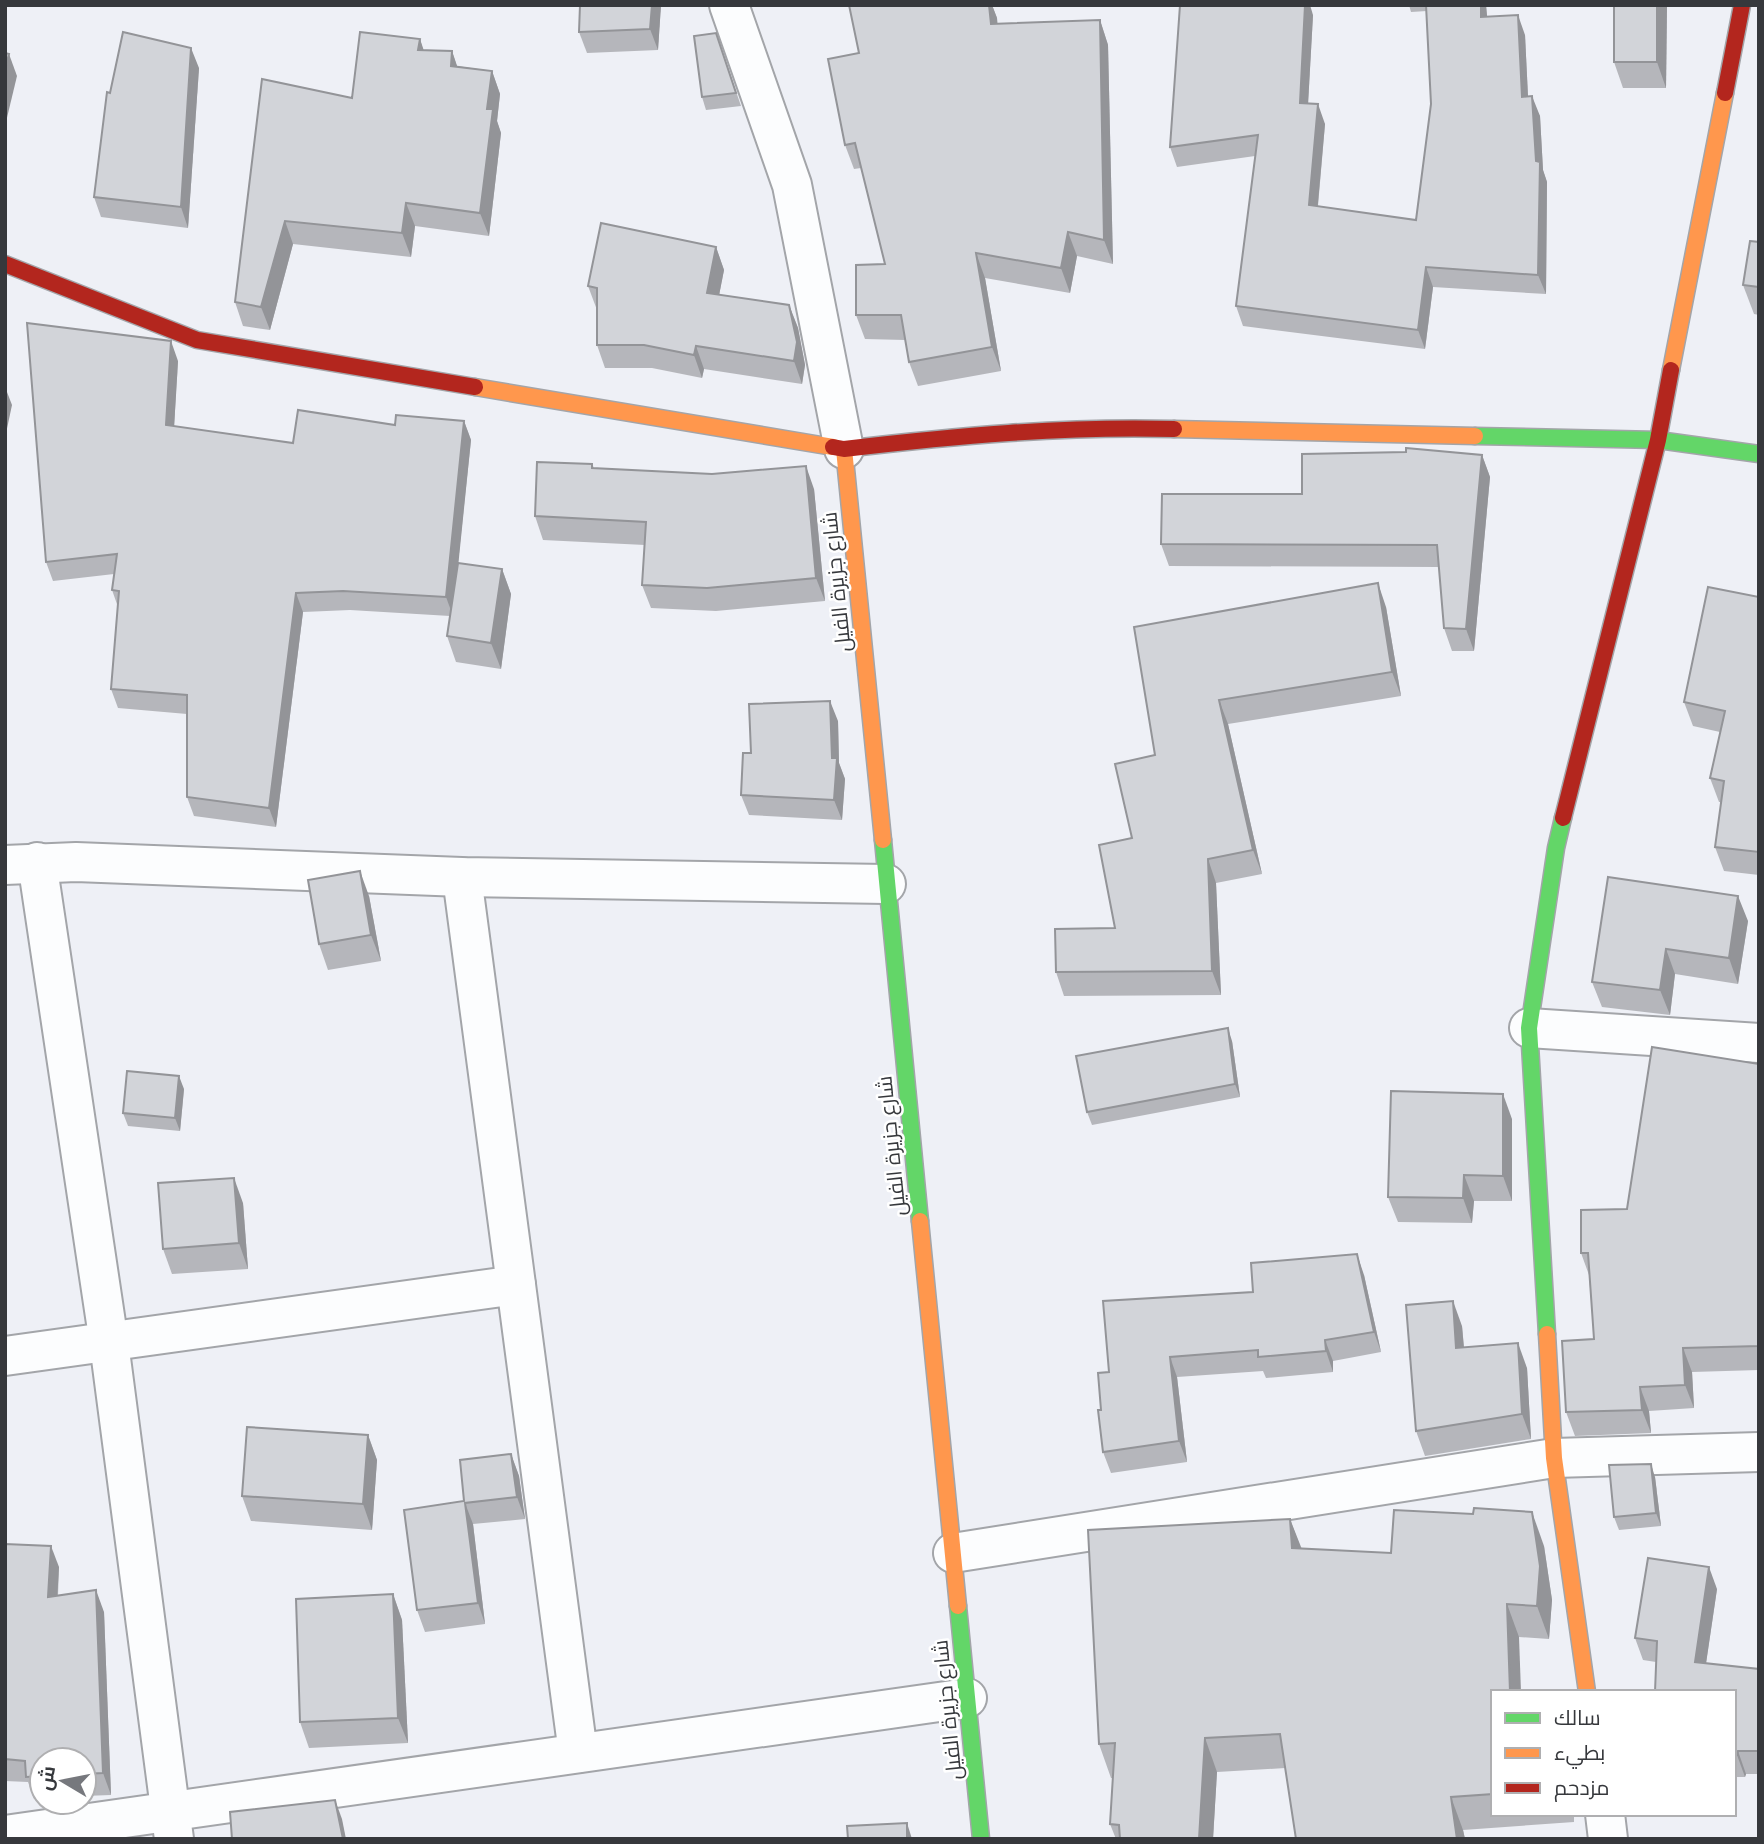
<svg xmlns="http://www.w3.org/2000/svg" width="1764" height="1844" font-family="'Space Grotesk',Cairo,sans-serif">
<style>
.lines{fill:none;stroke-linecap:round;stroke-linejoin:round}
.street-casing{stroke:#a3a5a9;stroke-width:42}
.fast-casing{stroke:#a3a5a9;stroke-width:19}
.slow-casing{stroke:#a3a5a9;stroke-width:19}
.jam-casing{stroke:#a3a5a9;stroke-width:19}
.street{stroke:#fcfdfe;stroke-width:38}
.fast{stroke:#63d668;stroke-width:16}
.slow{stroke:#ff974d;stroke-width:16}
.jam{stroke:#b3261e;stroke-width:16}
.wall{fill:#b5b6bb}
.shaded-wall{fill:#939498}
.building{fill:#d2d4d9;stroke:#939498;stroke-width:2}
.labels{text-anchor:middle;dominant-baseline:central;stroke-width:5;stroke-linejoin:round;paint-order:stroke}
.street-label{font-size:21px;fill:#36383c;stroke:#fff}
</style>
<rect width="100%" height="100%" fill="#eef0f6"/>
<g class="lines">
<defs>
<g id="street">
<path d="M729,5L792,185L844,449"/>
<path d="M37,862L109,1343L174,1839"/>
<path d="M5,865L76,862L462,877L886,884"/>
<path d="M462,877L578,1753"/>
<path d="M1529,1028L1759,1043"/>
<path d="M5,1356L516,1285"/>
<path d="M953,1553L1554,1458L1759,1452"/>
<path d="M1605,1814L1608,1839"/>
<path d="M5,1835L967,1698"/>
</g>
<g id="fast">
<path d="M1475,436L1658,440L1759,454"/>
<path d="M883,840L920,1221"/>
<path d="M1547,1334L1529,1028L1556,848L1563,818"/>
<path d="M958,1606L981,1839"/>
</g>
<g id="slow">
<path d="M1671,370L1725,93"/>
<path d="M475,387L833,447"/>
<path d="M1174,429L1475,436"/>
<path d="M844,449L883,840"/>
<path d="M920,1221L958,1606"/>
<path d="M1547,1334L1554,1458L1587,1692"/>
</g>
<g id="jam">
<path d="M1725,93L1742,5"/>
<path d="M5,264L197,340L475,387"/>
<path d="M833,447L844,449C954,436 1063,426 1174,429"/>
<path d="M1563,818L1658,440L1671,370"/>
</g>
</defs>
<use href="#street" class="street-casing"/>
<use href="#fast" class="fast-casing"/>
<use href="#slow" class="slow-casing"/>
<use href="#jam" class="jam-casing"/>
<use href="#street" class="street"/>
<use href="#fast" class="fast"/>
<use href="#slow" class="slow"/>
<use href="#jam" class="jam"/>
</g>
<g class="wall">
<path d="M661,5L658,50L587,53L579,32Z"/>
<path d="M849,5H992L997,18V24L1100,20L1108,45L1113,264L1077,256L1070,293L985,278L1001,371L918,386L909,362L905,340L865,339L856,315L885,264L861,168L854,169L845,145L859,53Z"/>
<path d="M1409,5H1486L1487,17L1525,35L1528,97L1540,116L1543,170L1547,182L1546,294L1433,287L1425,349L1243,326L1236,306L1255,156L1177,167L1170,147L1313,15L1308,103L1325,124L1318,206L1416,220L1431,104L1427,11L1411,12Z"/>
<path d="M1614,5H1667L1666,88H1623L1614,62Z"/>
<path d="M716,33L741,106L706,110L702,97Z"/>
<path d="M420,39L423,50L452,51L457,66L492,71L500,94L497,121L501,133L489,236L415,226L411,257L293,244L270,330L243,326L235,302L352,98Z"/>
<path d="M199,68L188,228L101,217L94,197L110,93Z"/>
<path d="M1759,242V315L1754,314L1743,285Z"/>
<path d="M716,247L724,270L719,295L789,305L798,328L805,365L802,384L704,369L702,378L652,368H605L597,345V310L588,286Z"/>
<path d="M178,361L174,427L293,443L395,425L464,421L471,440L458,563L502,569L511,594L501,669L456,662L447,636L450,616L350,610L303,612L276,827L194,816L187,797V714L118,708L111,689L118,607L112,590L114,574L53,581L46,562Z"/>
<path d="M1482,455L1490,477L1474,651H1452L1444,628L1439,567L1169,566L1161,544L1302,494Z"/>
<path d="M592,464L594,468L814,489L825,601L716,611L651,608L642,585L645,545L543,540L535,516Z"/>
<path d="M1759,597V875L1724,871L1715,847L1721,802H1719L1710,778L1720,732L1693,726L1684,702Z"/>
<path d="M1386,607L1401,696L1228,724L1262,874L1216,883L1221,995L1064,996L1056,972L1115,928L1155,755L1134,627Z"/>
<path d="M838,721L839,763L845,779L842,820L749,815L741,795L751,753Z"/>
<path d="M1608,877L1748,921L1738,984L1675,974L1670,1015L1602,1007L1592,982Z"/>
<path d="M369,896L381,961L328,970L319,944Z"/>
<path d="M1232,1041L1240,1097L1092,1125L1087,1112Z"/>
<path d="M1759,1064V1370L1692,1372L1694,1408L1649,1411L1651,1433L1575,1436L1566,1412L1594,1339L1589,1275L1581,1253L1627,1209Z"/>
<path d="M184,1089L180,1131L128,1126L123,1113Z"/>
<path d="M1512,1119V1201H1474L1472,1223L1398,1222L1388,1197Z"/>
<path d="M243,1203L248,1269L172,1274L163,1249Z"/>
<path d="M1364,1275L1381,1352L1333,1361V1372L1266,1378L1263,1371L1177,1377L1187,1462L1111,1473L1103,1452L1101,1410L1253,1292Z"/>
<path d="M1462,1326L1464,1347L1527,1368L1531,1439L1425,1456L1416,1431Z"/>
<path d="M368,1435L377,1460L372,1530L251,1521L242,1496Z"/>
<path d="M511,1454L519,1476L525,1519L473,1524L485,1624L425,1632L417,1610L464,1501Z"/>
<path d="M1655,1477L1661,1526L1619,1530L1614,1517Z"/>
<path d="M1290,1519L1301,1549L1391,1553L1544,1546L1552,1600L1549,1639L1519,1637L1493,1692V1814H1574V1822L1463,1830L1465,1839H1296L1285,1768L1217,1772L1213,1839H1116L1110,1824L1113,1778H1111L1099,1744Z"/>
<path d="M5,1544L59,1567L58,1596L104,1612L111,1795L84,1796V1760H42V1798L34,1799L28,1782L5,1781Z"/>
<path d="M1717,1589L1706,1663L1759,1669V1774H1746L1745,1777H1734V1692L1656,1662L1643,1660L1635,1638Z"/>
<path d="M393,1594L402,1620L408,1743L309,1748L300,1722Z"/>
</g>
<g class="shaded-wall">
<path d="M652,5H661L658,50L650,29Z"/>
<path d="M989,5H992L997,18L1000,48L991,24Z"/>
<path d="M1305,5H1310L1313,15L1307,123L1300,103Z"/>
<path d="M1481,5H1486L1489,37L1481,17Z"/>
<path d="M1657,5H1667L1666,88L1657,62Z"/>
<path d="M1518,15L1525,35L1529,117L1522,97Z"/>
<path d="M1100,20L1108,45L1113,264L1104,240Z"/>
<path d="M420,39L428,63L418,50Z"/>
<path d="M191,48L199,68L188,228L181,207Z"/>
<path d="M452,51L460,75L451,66Z"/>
<path d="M9,54L17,76L5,126V69Z"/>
<path d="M492,71L500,94L497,121L501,133L489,236L480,213L487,109Z"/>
<path d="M1532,96L1540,116L1543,170L1547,182L1546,294L1538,275L1536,161Z"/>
<path d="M1318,104L1325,124L1316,225L1309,205Z"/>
<path d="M406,203L415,226L411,257L402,233Z"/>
<path d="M285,221L293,244L270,330L261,307Z"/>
<path d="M1068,232L1077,256L1070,293L1061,268Z"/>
<path d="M716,247L724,270L715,316L707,293Z"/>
<path d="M976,253L985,278L1001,371L992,347Z"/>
<path d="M1426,267L1433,287L1425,349L1418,330Z"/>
<path d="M789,305L798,328L805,365L802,384L794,361Z"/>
<path d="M171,341L178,361L173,445L166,425Z"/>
<path d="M696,346L704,369L702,378L694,355Z"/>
<path d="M7,392L12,405L5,438V402Z"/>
<path d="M464,421L471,440L453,616L446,597Z"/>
<path d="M1482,455L1490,477L1474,651L1466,629Z"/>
<path d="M806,466L814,489L825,601L816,578Z"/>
<path d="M502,569L511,594L501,669L491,643Z"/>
<path d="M1378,583L1386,607L1401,696L1392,672Z"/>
<path d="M296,593L303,612L276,827L269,808Z"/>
<path d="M1219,700L1228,724L1262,874L1253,850Z"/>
<path d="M830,701L838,721L839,763L845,779L842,820L834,800Z"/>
<path d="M1208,859L1216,883L1221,995L1212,971Z"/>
<path d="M360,871L369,896L381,961L371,935Z"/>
<path d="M1738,896L1748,921L1738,984L1729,958Z"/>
<path d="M1666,949L1675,974L1670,1015L1660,990Z"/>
<path d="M1228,1028L1232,1041L1240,1097L1235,1084Z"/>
<path d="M179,1076L184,1089L180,1131L175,1118Z"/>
<path d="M1503,1094L1512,1119V1201L1503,1176Z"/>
<path d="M1464,1175L1474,1201L1472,1223L1463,1198Z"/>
<path d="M234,1178L243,1203L248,1269L239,1243Z"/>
<path d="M1357,1254L1364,1275L1381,1352L1374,1332Z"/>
<path d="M1453,1301L1462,1326L1466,1373L1456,1348Z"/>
<path d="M1325,1340L1333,1361V1372L1326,1351Z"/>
<path d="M1518,1343L1527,1368L1531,1439L1522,1414Z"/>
<path d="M1683,1348L1692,1372L1694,1408L1685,1385Z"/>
<path d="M1170,1357L1177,1377L1187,1462L1179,1441Z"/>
<path d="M1640,1387L1649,1411L1651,1433L1642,1410Z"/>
<path d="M368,1435L377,1460L372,1530L363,1504Z"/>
<path d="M511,1454L519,1476L525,1519L517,1497Z"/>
<path d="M1651,1464L1655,1477L1661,1526L1656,1513Z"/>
<path d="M465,1503L473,1524L485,1624L478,1603Z"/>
<path d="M1532,1512L1544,1546L1552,1600L1549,1639L1537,1606Z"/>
<path d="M1290,1519L1303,1552L1292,1548Z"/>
<path d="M51,1546L59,1567L56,1619L48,1597Z"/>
<path d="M1709,1567L1717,1589L1703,1684L1695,1662Z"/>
<path d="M96,1590L104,1612L111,1795L103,1773Z"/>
<path d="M393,1594L402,1620L408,1743L398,1718Z"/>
<path d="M1507,1604L1519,1637L1521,1692H1510Z"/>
<path d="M1205,1738L1217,1772L1213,1839H1199Z"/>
<path d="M1738,1751L1746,1774L1745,1777L1737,1755Z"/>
<path d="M1451,1797L1463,1830L1465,1839H1457Z"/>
<path d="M335,1800L342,1819L346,1839H343Z"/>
<path d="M907,1823L912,1839H907Z"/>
</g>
<g class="building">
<path d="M580,5H652L650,29L579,32Z"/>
<path d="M849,5H989L991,24L1100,20L1104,240L1068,232L1061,268L976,253L992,347L909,362L901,315H856V265L885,264L855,143L845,145L828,59L859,53Z"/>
<path d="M1180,5H1305L1300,103L1318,104L1309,205L1416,220L1431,104L1426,5H1481V17L1518,15L1522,97L1532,96L1536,161L1540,162L1538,275L1426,267L1418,330L1236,306L1258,135L1170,147Z"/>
<rect x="1614" y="5" width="43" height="57"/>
<path d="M123,32L191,48L181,207L94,197L107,92L110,93Z"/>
<path d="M360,32L420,39L418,50L452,51L451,66L492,71L487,109H493L480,213L406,203L402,233L285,221L261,307L235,302L262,79L352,98Z"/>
<path d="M716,33L736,93L702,97L694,36Z"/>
<path d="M5,53L9,54L5,69Z"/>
<path d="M601,223L716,247L707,293L789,305L797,342L794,361L696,346L694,355L644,345H597V288L588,286Z"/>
<path d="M1750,241L1759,242V287L1743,285Z"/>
<path d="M27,323L171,341L166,425L293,443L298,410L395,425L396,415L464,421L446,597L343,591L296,593L269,808L187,797V695L111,689L119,591L112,590L117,554L46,562Z"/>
<path d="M1406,448L1482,455L1466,629L1444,628L1437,545L1161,544L1162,494H1302V454L1406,452Z"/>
<path d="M537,462L592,464V468L712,474L806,466L816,578L707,588L642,585L646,522L535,516Z"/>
<path d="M458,563L502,569L491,643L447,636Z"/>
<path d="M1378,583L1392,672L1219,700L1253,850L1208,859L1212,971L1056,972L1055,929L1115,928L1099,845L1132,838L1115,764L1155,755L1134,627Z"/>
<path d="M1708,587L1759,597V852L1715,847L1724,781L1710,778L1725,711L1684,702Z"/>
<path d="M830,701L832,758H837L834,800L741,795L743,753H751L749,704Z"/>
<path d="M360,871L371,935L319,944L308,880Z"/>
<path d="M1608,877L1738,896L1729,958L1666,949L1660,990L1592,982Z"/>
<path d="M1228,1028L1235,1084L1087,1112L1076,1056Z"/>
<path d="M1652,1047L1759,1064V1346L1683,1348L1685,1385L1640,1387L1642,1410L1566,1412L1562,1341L1594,1339L1588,1253H1581V1210L1627,1209Z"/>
<path d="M127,1071L179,1076L175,1118L123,1113Z"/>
<path d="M1391,1091L1503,1094V1176L1464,1175L1463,1198L1388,1197Z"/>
<path d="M234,1178L239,1243L163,1249L158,1183Z"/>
<path d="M1357,1254L1374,1332L1325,1340L1326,1351L1258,1357V1350L1170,1357L1179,1441L1103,1452L1098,1410H1101L1098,1373L1109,1372L1103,1301L1253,1292L1251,1263Z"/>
<path d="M1453,1301L1456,1348L1518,1343L1522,1414L1416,1431L1406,1305Z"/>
<path d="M247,1427L368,1435L363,1504L242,1496Z"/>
<path d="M511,1454L517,1497L465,1503L478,1603L417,1610L404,1510L464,1501L460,1460Z"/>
<path d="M1651,1464L1656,1513L1614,1517L1609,1465Z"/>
<path d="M1474,1508L1532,1512L1540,1566L1537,1606L1507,1604L1510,1692H1493V1794L1451,1797L1457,1839H1296L1280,1734L1205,1738L1199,1839H1120L1119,1825L1110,1824L1115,1743L1099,1744L1088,1530L1290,1519L1292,1548L1391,1553L1394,1510L1473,1514Z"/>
<path d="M5,1544L51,1546L48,1597L96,1590L103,1773L84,1774V1760H42V1776L26,1777L25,1761L5,1759Z"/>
<path d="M1648,1558L1709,1567L1695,1662L1759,1669V1751H1738L1737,1755H1734V1692H1655L1657,1641L1635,1638Z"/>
<path d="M393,1594L398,1718L300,1722L296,1599Z"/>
<path d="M335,1800L343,1839H232L230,1812Z"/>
<path d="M907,1823V1839H848L847,1826Z"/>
</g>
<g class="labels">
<g class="street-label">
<text transform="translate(836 582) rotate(-96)">شارع جزيرة الفيل</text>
<text transform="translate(891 1146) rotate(-96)">شارع جزيرة الفيل</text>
<text transform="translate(947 1710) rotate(-96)">شارع جزيرة الفيل</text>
</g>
</g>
<rect width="1764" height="1844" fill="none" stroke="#36383c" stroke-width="14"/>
<rect x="1491" y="1690" width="245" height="126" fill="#ffffff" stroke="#afafb1" stroke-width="2"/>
<rect x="1505" y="1713" width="35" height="10" fill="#63d668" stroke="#afafb1" stroke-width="2"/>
<text x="1554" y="1725" font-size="21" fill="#36383c">سالك</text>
<rect x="1505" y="1748" width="35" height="10" fill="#ff974d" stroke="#afafb1" stroke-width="2"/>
<text x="1554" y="1760" font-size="21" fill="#36383c">بطيء</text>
<rect x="1505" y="1783" width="35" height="10" fill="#b3261e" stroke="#afafb1" stroke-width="2"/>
<text x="1554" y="1795" font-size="21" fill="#36383c">مزدحم</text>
<g transform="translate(63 1781) rotate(280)"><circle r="33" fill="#ffffff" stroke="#afafb1" stroke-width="2"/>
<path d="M0-5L12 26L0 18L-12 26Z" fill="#76787d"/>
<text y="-10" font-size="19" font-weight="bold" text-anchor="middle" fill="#36383c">ش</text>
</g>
</svg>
